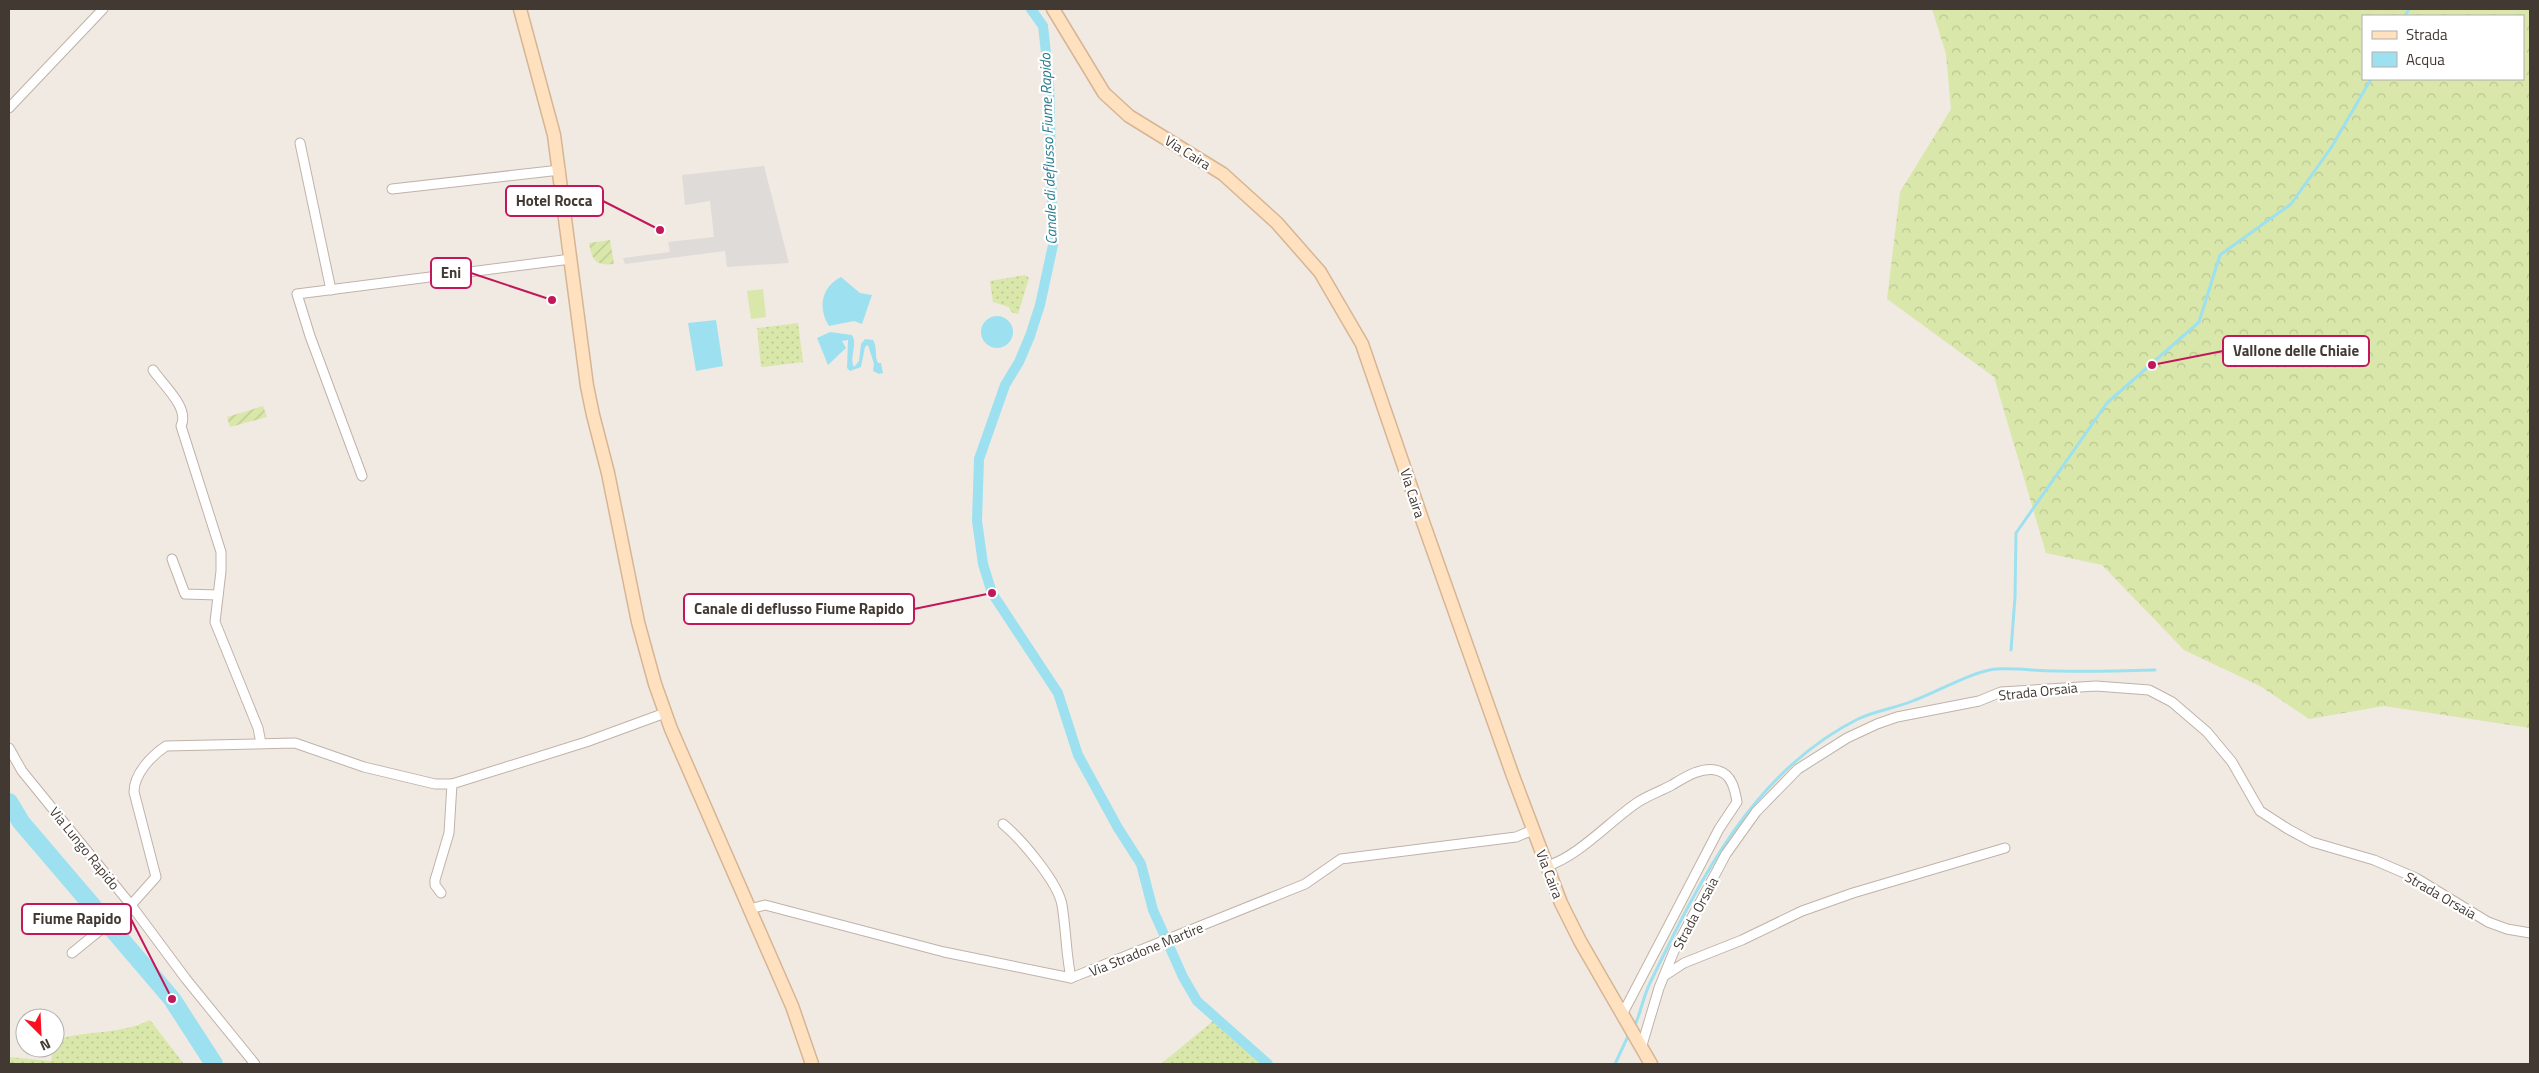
<svg xmlns="http://www.w3.org/2000/svg" width="2539" height="1073" font-family="'Titillium Web',sans-serif">
<style>
.grass{fill:url(#grass-dots)}
.forest{fill:url(#forest-crowns);fill-rule:evenodd}
.garden{fill:url(#garden-furrows)}
.pitch{fill:#d9e7aa}
.parking{fill:#dfdbd8}
.water{fill:#9de1f0}
.lines{fill:none;stroke-linecap:round;stroke-linejoin:round}
.stream{stroke:#9de1f0;stroke-width:3}
.canal{stroke:#9de1f0;stroke-width:10}
.river{stroke:#9de1f0;stroke-width:18}
.street-casing{stroke:#c0b2a8;stroke-width:11}
.secondary-casing{stroke:#d6b594;stroke-width:15}
.street{stroke:#fff;stroke-width:9}
.secondary{stroke:#ffe1bf;stroke-width:12}
.labels{text-anchor:middle;dominant-baseline:central;stroke-width:4.5;stroke-linejoin:round;paint-order:stroke}
.street-label{font-size:14px;fill:#433933;stroke:#fff}
.water-label{font-size:15px;font-style:italic;fill:#277b8f;stroke:#fff}
.leader{fill:none;stroke:#c2185b;stroke-width:2}
.callout-dot{fill:#c2185b;stroke:#fff;stroke-width:2}
.callout{fill:#fff;stroke:#c2185b;stroke-width:2}
.callout-label{font-size:15px;text-anchor:middle;font-weight:bold;fill:#433933}
</style>
<defs>
<pattern id="grass-dots" width="8" height="8" patternUnits="userSpaceOnUse" patternTransform="scale(1.25)"><rect width="8" height="8" fill="#d9e7aa"/><path d="M2 2h.1M6 6h.1" fill="none" stroke="#bbc793" stroke-width="1.8" stroke-linecap="round"/></pattern>
<pattern id="forest-crowns" width="20" height="18" patternUnits="userSpaceOnUse" patternTransform="scale(1.25)"><rect width="20" height="18" fill="#d9e7aa"/><path d="M2 6a3 3 0 1 1 6 0M12 15a3 3 0 1 1 6 0" fill="none" stroke="#bbc793"/></pattern>
<pattern id="garden-furrows" width="10" height="10" patternUnits="userSpaceOnUse" patternTransform="scale(1.25)"><rect width="10" height="10" fill="#d9e7aa"/><path d="M-1 1l2-2M0 10L10 0M9 11l2-2" fill="none" stroke="#bbc793"/></pattern>
</defs>
<rect width="100%" height="100%" fill="#f1eae3"/>
<g class="grass">
<path d="M1025,275L1029,278L1018,314L1011,312L1009,307L993,302L990,281Z"/>
<path d="M798,323L803,362L761,367L757,328Z"/>
<path d="M150,1020L184,1064H9V1057L51,1061L55,1040C86,1030 121,1035 150,1020Z"/>
<path d="M1213,1021L1272,1064H1161Z"/>
</g>
<path class="forest" d="M1932,9H2530V728L2384,706L2309,719L2260,686L2184,650L2102,565L2046,553L1994,377L1887,299L1900,192L1951,109L1946,54ZM2363,16H2523V79H2363Z"/>
<g class="garden">
<path d="M610,240L614,264C596,266 592,261 589,243Z"/>
<path d="M263,406L267,417L230,427L227,417Z"/>
</g>
<path class="pitch" d="M763,289L766,317L751,319L747,291Z"/>
<path class="parking" d="M764,166L789,263L727,267L725,251L625,264L623,258L670,252L668,242L714,237L710,201L685,205L682,175Z"/>
<g class="water">
<path d="M841,277L860,293L872,295L862,324L854,321L829,326C818,308 821,287 841,277Z"/>
<circle cx="997" cy="332" r="16"/>
<path d="M716,320L723,366L696,371L688,323Z"/>
<path d="M830,332L852,335C858,345 849,357 854,367L859,361L861,344L865,339L873,340C878,348 874,355 878,363H881L883,373L879,374L873,371L874,364L868,345L865,347L861,367L850,371L847,368L848,340L842,341L846,348L828,365L817,338Z"/>
</g>
<g class="lines">
<g class="stream">
<path d="M2405,16L2409,9"/>
<path d="M2011,650L2015,597L2016,533L2107,403L2199,322L2220,255L2291,204L2331,148L2371,79"/>
<path d="M1634,1027C1641,1013 1643,996 1651,981C1700,880 1752,772 1858,719C1877,710 1897,708 1915,700C1937,692 1975,670 1997,669C2017,668 2037,671 2057,671C2090,672 2123,671 2155,670"/>
<path d="M1615,1064L1629,1034"/>
</g>
<path class="canal" d="M1031,9L1043,26L1049,80L1053,245L1040,305L1030,336L1019,362L1005,385L979,459L977,521L983,564L992,593L1058,693L1078,755L1118,828L1141,864L1153,910L1183,977L1197,1001L1268,1064"/>
<path class="river" d="M9,802L21,822L172,999L214,1064"/>
<defs>
<g id="street">
<path d="M9,108L103,9"/>
<path d="M300,143L331,290"/>
<path d="M392,189L560,170"/>
<path d="M153,370C163,385 190,408 181,426L221,552V571L215,622L258,728L261,743"/>
<path d="M362,476L310,336L297,294L571,259"/>
<path d="M172,559L185,594L218,595"/>
<path d="M9,748L22,771L131,905L186,979L255,1064"/>
<path d="M1003,824C1021,839 1058,882 1062,905C1066,929 1066,954 1071,978"/>
<path d="M1547,866C1578,857 1611,820 1638,802C1649,795 1661,791 1672,785C1685,777 1704,765 1719,771C1732,775 1735,790 1737,802L1719,829L1623,1013"/>
<path d="M441,893L435,885V880L449,833L452,784"/>
<path d="M749,909L765,905L944,952L1071,978L1305,884L1341,859L1516,837L1533,830"/>
<path d="M72,953L131,905L156,877L134,792C134,774 151,756 166,746L295,743L364,767L435,784H452L586,742L665,713"/>
<path d="M1664,976L1684,963L1742,940L1802,911L1853,893L2005,848"/>
<path d="M1642,1045L1659,988L1674,951L1726,854L1756,812L1798,769L1847,738L1877,724L1897,717L1979,701L2001,692L2096,686L2149,690L2172,702L2207,732L2232,762L2260,811L2288,829L2312,842L2374,860L2416,878L2488,922L2507,929L2530,933"/>
</g>
<g id="secondary">
<path d="M520,9L554,135L587,386L593,415L608,473L638,622L655,684L671,729L792,1006L812,1064"/>
<path d="M1053,9L1104,93L1129,116L1223,174L1277,223L1320,272L1362,344L1423,522L1513,776L1561,903L1580,941L1651,1064"/>
</g>
</defs>
<use href="#street" class="street-casing"/>
<use href="#secondary" class="secondary-casing"/>
<use href="#street" class="street"/>
<use href="#secondary" class="secondary"/>
</g>
<g class="labels">
<g class="street-label">
<text transform="translate(1188 152) rotate(32)">Via Caira</text>
<text transform="translate(1413 493) rotate(72)">Via Caira</text>
<text transform="translate(2038 691) rotate(-6)">Strada Orsaia</text>
<text transform="translate(85 848) rotate(51)">Via Lungo Rapido</text>
<text transform="translate(1550 874) rotate(69)">Via Caira</text>
<text transform="translate(2441 895) rotate(30)">Strada Orsaia</text>
<text transform="translate(1695 913) rotate(-62)">Strada Orsaia</text>
<text transform="translate(1146 949) rotate(-22)">Via Stradone Martire</text>
</g>
<g class="water-label">
<text transform="translate(1048 149) rotate(-92)">Canale di deflusso Fiume Rapido</text>
</g>
</g>
<path class="leader" d="M660 230L603 201M552 300L471 273M2152 365L2223 351M992 593L914 609M172 999L131 919"/>
<g class="callout-dot">
<circle cx="660" cy="230" r="5"/>
<circle cx="552" cy="300" r="5"/>
<circle cx="2152" cy="365" r="5"/>
<circle cx="992" cy="593" r="5"/>
<circle cx="172" cy="999" r="5"/>
</g>
<g class="callout">
<rect x="506" y="186" width="97" height="30" rx="5"/>
<rect x="431" y="258" width="40" height="30" rx="5"/>
<rect x="2223" y="336" width="146" height="30" rx="5"/>
<rect x="684" y="594" width="230" height="30" rx="5"/>
<rect x="22" y="904" width="109" height="30" rx="5"/>
</g>
<g class="callout-label">
<text x="554" y="206">Hotel Rocca</text>
<text x="451" y="278">Eni</text>
<text x="2296" y="356">Vallone delle Chiaie</text>
<text x="799" y="614">Canale di deflusso Fiume Rapido</text>
<text x="77" y="924">Fiume Rapido</text>
</g>
<rect width="2539" height="1073" fill="none" stroke="#433933" stroke-width="20"/>
<rect x="2362" y="15" width="162" height="65" fill="#ffffff" stroke="#b4b0ad"/>
<rect x="2372" y="31" width="25" height="8" fill="#ffe1bf" stroke="#b4b0ad"/>
<text x="2406" y="40" font-size="15" fill="#433933">Strada</text>
<rect x="2372" y="52" width="25" height="15" fill="#9de1f0" stroke="#b4b0ad"/>
<text x="2406" y="65" font-size="15" fill="#433933">Acqua</text>
<g transform="translate(40 1033) rotate(156)"><circle r="24" fill="#ffffff" stroke="#b4b0ad"/>
<path d="M0-4L9 19L0 12L-9 19Z" fill="#fb1022"/>
<text y="-8" font-size="14" font-weight="bold" text-anchor="middle" fill="#433933">N</text>
</g>
</svg>
